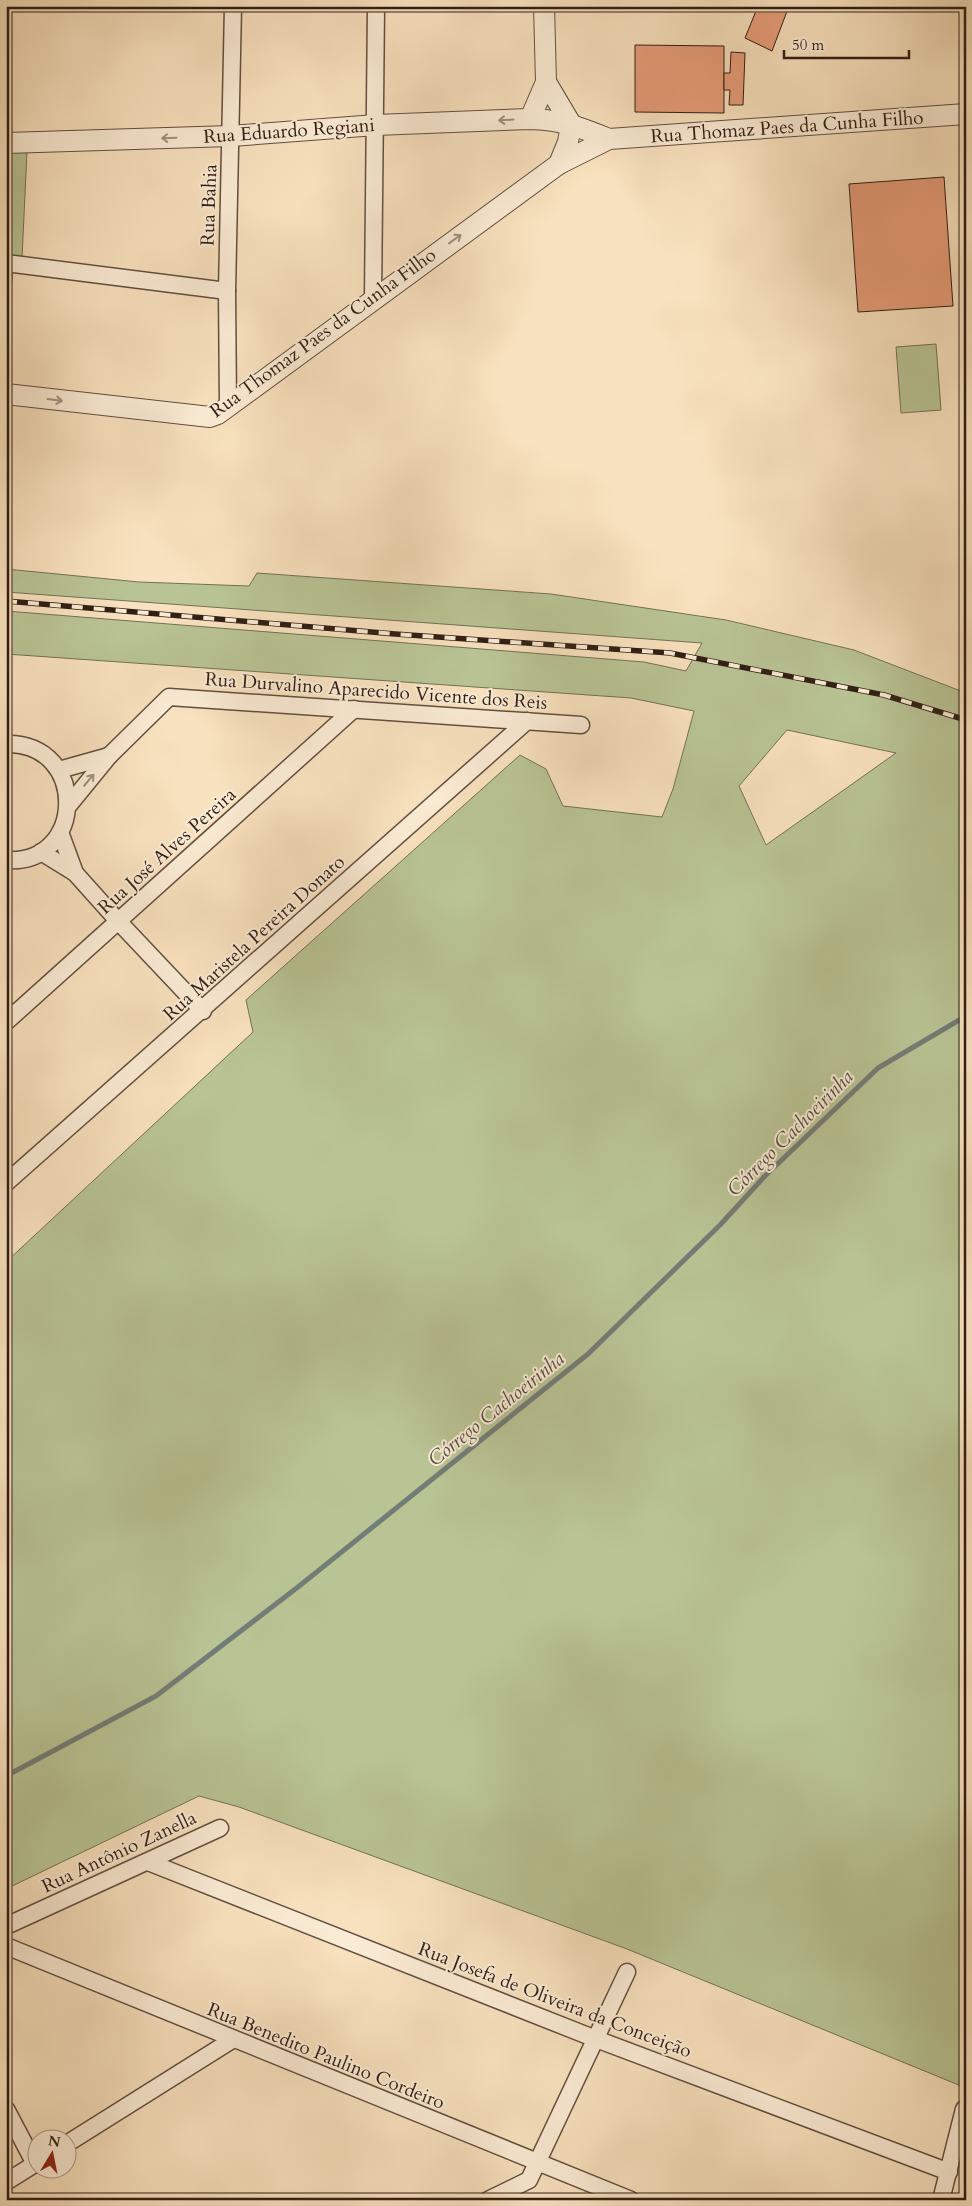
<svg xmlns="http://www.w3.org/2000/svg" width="972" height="2206" font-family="Cardo,serif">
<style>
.green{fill:#b9c495;stroke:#747155;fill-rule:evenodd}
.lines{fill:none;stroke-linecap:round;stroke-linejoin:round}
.stream{stroke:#737d77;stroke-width:5}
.building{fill:#e79d79;stroke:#301e15}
.minor-casing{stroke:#624f40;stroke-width:19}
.tertiary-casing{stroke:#624f40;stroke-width:22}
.minor{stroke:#fbecd5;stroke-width:16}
.tertiary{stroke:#fbecd5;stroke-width:20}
.rail-casing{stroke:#301e15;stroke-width:5.5}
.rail{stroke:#fbecd5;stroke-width:4;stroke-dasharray:11;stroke-linecap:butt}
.oneway{stroke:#a08f7f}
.labels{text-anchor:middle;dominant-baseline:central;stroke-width:4;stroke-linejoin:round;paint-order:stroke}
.street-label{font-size:19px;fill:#301e15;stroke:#fbecd5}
.water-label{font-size:20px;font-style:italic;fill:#514e46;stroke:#fbecd5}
</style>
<rect width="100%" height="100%" fill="#f9e2bf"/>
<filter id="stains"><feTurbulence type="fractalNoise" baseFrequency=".004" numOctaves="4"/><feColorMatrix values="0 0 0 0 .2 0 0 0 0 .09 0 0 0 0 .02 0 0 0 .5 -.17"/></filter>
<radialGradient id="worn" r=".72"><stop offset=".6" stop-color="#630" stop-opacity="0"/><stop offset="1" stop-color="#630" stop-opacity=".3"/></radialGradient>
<g class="green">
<path d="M27,151L22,259L6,257V152Z"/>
<path d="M6,270L13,271L6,342Z"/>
<path d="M936,344L941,410L901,413L896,347Z"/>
<path d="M6,569L139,582L249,586L257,573L551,594L726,620L854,650L966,693V2088L627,1949L239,1807L199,1796L6,1889V1262L253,1032L246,1000L520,755L546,769L563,806L662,817L673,789L694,711L631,698L6,654V611L644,662L686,671L702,643L6,592ZM787,730L896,753L766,845L739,786Z"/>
</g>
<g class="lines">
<path class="stream" d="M6,1776L156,1696L298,1587L588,1354L720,1225L765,1176L878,1068L966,1016"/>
</g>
<g class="building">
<path d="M758,6H789L772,51L745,38Z"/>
<path d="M635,45L724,46V113L635,112Z"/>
<path d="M731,52L745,53L743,105H729L730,90H724V73H730Z"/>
<path d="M944,177L953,306L858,312L849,184Z"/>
</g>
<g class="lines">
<defs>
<g id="minor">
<path d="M6,263L227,291"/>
<path d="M373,298L376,6"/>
<path d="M228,406L227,291L233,6"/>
<path d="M6,744C89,742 86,866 6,860"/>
<path d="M59,770L109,756"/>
<path d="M69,805L109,756L169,697L581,725"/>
<path d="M60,832L75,873"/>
<path d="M41,852L75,873L118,921L203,1011"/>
<path d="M6,1022L354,709"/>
<path d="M6,1183L527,721"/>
<path d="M148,1862L596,2039L949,2172"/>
<path d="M6,1926L220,1828"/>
<path d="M6,1946L631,2200"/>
<path d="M6,2109L35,2164"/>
<path d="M68,2143L232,2040"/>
<path d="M6,2182L38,2162"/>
<path d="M488,2200L529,2180L627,1972"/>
<path d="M941,2200L964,2109"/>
</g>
<g id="tertiary">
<path d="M546,82L571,124L568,142L559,164"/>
<path d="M530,119L546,82L544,6"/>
<path d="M6,143L231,136L376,125L530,119C563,120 579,127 609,139"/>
<path d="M6,394L210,417L218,414L559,164L609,139L966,114"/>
</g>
</defs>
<use href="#minor" class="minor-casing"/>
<use href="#tertiary" class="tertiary-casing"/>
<use href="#minor" class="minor"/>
<use href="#tertiary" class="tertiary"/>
<defs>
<path id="rail" d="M6,601L395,634L670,653L884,695L966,720"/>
</defs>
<use href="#rail" class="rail-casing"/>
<use href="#rail" class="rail"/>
</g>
<defs><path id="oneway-shaft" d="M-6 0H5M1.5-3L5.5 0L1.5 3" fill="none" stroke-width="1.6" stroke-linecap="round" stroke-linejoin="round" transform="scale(1.25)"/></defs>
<g class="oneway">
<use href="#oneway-shaft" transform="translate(506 120) rotate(177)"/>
<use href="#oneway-shaft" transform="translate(169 138) rotate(178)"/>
<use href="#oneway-shaft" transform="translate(455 239) rotate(-36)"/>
<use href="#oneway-shaft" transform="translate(55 400) rotate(7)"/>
<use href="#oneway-shaft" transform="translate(89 780) rotate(-50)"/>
</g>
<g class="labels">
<g class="street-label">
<text transform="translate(787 127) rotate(-4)">Rua Thomaz Paes da Cunha Filho</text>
<text transform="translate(289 131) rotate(-4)">Rua Eduardo Regiani</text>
<text transform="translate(209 205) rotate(-88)">Rua Bahia</text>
<text transform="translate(323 333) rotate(-36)">Rua Thomaz Paes da Cunha Filho</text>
<text transform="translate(376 691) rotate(4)">Rua Durvalino Aparecido Vicente dos Reis</text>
<text transform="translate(167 851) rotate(-42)">Rua José Alves Pereira</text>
<text transform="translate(254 938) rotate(-42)">Rua Maristela Pereira Donato</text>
<text transform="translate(119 1852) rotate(-25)">Rua Antônio Zanella</text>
<text transform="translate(555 2000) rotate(21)">Rua Josefa de Oliveira da Conceição</text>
<text transform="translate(326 2056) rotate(22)">Rua Benedito Paulino Cordeiro</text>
</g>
<g class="water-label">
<text transform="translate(790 1133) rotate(-45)">Córrego Cachoeirinha</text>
<text transform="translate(496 1409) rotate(-39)">Córrego Cachoeirinha</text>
</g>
</g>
<rect width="972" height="2206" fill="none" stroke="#f9e2bf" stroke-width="25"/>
<rect x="8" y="8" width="957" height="2191" fill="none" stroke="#301e15" stroke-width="2.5"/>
<rect x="12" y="12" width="947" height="2181" fill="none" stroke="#301e15"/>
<g transform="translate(52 2154) rotate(10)"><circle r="24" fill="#fbecd5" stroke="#aa9a88"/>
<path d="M0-4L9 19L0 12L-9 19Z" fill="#8f2418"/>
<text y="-8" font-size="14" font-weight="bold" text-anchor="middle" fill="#301e15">N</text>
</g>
<path d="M784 50v8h125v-8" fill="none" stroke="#301e15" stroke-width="2.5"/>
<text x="792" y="50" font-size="15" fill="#301e15" stroke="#fbecd5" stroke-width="4" paint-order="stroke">50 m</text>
<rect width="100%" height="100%" filter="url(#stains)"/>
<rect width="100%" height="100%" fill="url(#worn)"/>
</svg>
